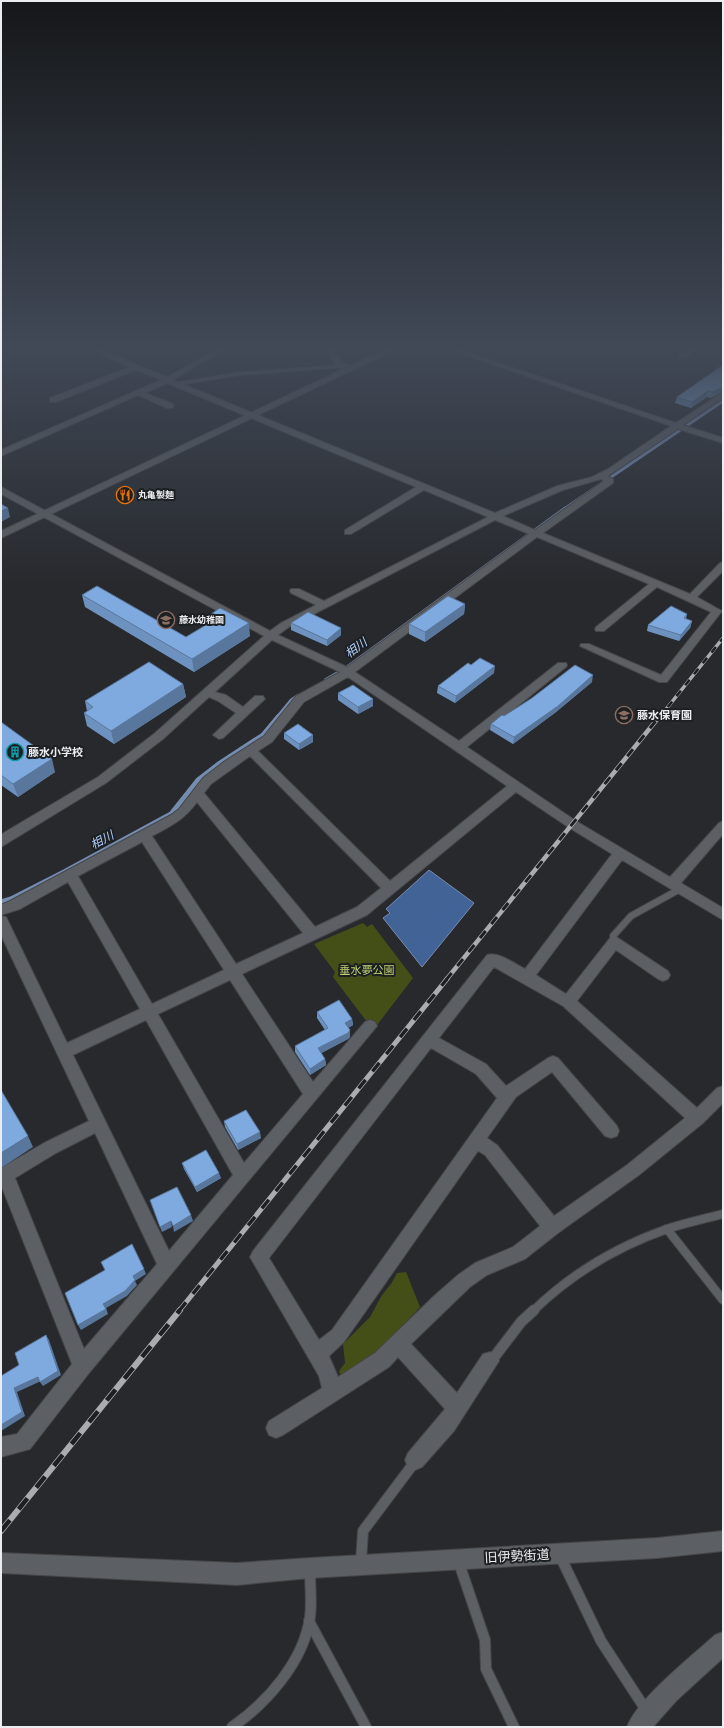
<svg xmlns="http://www.w3.org/2000/svg" width="724" height="1728" font-family="Rubik,'Noto Sans JP',sans-serif">
<style>
.green{fill:#444f17}
.water{fill:#426396;stroke:#758cb1}
.lines{fill:none;stroke-linecap:round;stroke-linejoin:round}
.stream-far2{stroke:#758cb1;stroke-width:3}
.stream-far1{stroke:#758cb1;stroke-width:4}
.stream{stroke:#758cb1;stroke-width:5}
.service-far3-casing{stroke:#454649;stroke-width:4.5}
.service-far2-casing{stroke:#454649;stroke-width:8}
.service-far1-casing{stroke:#454649;stroke-width:10}
.service-casing{stroke:#454649;stroke-width:12}
.minor-casing{stroke:#454649;stroke-width:2}
.tertiary-casing{stroke:#454649;stroke-width:2}
.service-far3{stroke:#5c5f63;stroke-width:3.5}
.service-far2{stroke:#5c5f63;stroke-width:6}
.service-far1{stroke:#5c5f63;stroke-width:8}
.service{stroke:#5c5f63;stroke-width:10}
.minor{fill:#5c5f63;fill-rule:evenodd}
.tertiary{fill:#5c5f63;fill-rule:evenodd}
.rail-far3-casing{stroke:#abacb0;stroke-width:3.5}
.rail-far2-casing{stroke:#abacb0;stroke-width:4.5}
.rail-far1-casing{stroke:#abacb0;stroke-width:5}
.rail-casing{stroke:#abacb0;stroke-width:6}
.rail-far3{stroke:#1d2023;stroke-width:2.5;stroke-dasharray:7;stroke-linecap:butt}
.rail-far2{stroke:#1d2023;stroke-width:3;stroke-dasharray:9;stroke-linecap:butt}
.rail-far1{stroke:#1d2023;stroke-width:3.5;stroke-dasharray:11;stroke-linecap:butt}
.rail{stroke:#1d2023;stroke-width:4.5;stroke-dasharray:14;stroke-linecap:butt}
.wall{fill:#6d92c0}
.shaded-wall{fill:#59779c}
.building{fill:#7faadf;stroke:#59779c}
.labels{text-anchor:middle;dominant-baseline:central;stroke-width:4;stroke-linejoin:round;paint-order:stroke}
.far-poi-label{font-size:9px;font-weight:bold;fill:#ebecef;stroke:#1d2023;text-anchor:start}
.poi-label{font-size:11px;font-weight:bold;fill:#ebecef;stroke:#1d2023;text-anchor:start}
.park-label{font-size:11px;fill:#bdd073;stroke:#1d2023}
.water-label{font-size:12px;font-style:italic;fill:#afcdfb;stroke:#1d2023}
.near-street-label{font-size:13px;fill:#ebecef;stroke:#1d2023}
</style>
<rect width="100%" height="100%" fill="#27292d"/>
<g class="green">
<path d="M363,923L367,927L372,924L413,978L374,1029L370,1026L333,977L335,972L314,944Z"/>
<path d="M406,1272L420,1307L377,1353L369,1356L342,1378L339,1371L345,1363L343,1344L370,1317L382,1295L391,1284L397,1273Z"/>
</g>
<path class="water" d="M429,870L474,903L422,967L383,918L390,913L386,909Z"/>
<g class="lines">
<path class="stream-far2" d="M564,509L723,401"/>
<g class="stream-far1">
<path d="M326,680L345,669L566,508"/>
<path d="M277,718L291,701L298,696"/>
</g>
<path class="stream" d="M1,902L11,899L64,872L171,814L198,780L220,763L263,735L278,717"/>
<defs>
<g id="service-far3">
<path d="M323,344L329,347"/>
<path d="M176,384L237,374L342,366"/>
</g>
<path id="service-far2" d="M615,942L613,936L631,916L680,889"/>
<g id="service-far1">
<path d="M667,1229L723,1300"/>
<path d="M533,1311C571,1274 616,1247 667,1229C685,1223 704,1219 723,1214"/>
</g>
<g id="service">
<path d="M492,1360L521,1322L534,1310"/>
<path d="M561,1558L601,1641L646,1710"/>
<path d="M361,1562L363,1531L414,1463"/>
<path d="M459,1563L485,1640L486,1669L514,1727"/>
<path d="M309,1621L366,1727"/>
<path d="M232,1727C267,1703 304,1661 310,1617C312,1602 310,1586 310,1571"/>
</g>
<g id="minor">
<path d="M78,344H87L167,377L226,344H234L173,380L495,513L557,486L592,477L608,469L671,426L433,344H443L676,423L723,392V398L683,425L723,438V443L678,429L608,476L613,479V483L543,533L690,594L720,563L723,562V571L697,597L722,611L667,682H659L580,646L581,644H589L661,675L711,612L657,587L604,631H596L595,629L596,627L649,584L537,537L355,672L459,741L558,663H566L567,665L566,667L467,747L576,821L670,877L719,823L723,821V834L681,883L723,908V920L622,860L536,975L566,994L610,938L615,936L668,971L670,975L668,979L663,981L658,979L616,950L577,1001L697,1108L717,1088L723,1086V1103L703,1123L639,1175L558,1233L525,1259L487,1275L470,1287L411,1344L457,1393L483,1354L490,1352L497,1354L499,1361L454,1431L422,1467L415,1470L408,1467L405,1460L408,1453L445,1409L398,1357L389,1367L283,1435L276,1438L269,1435L266,1428L269,1421L322,1388L319,1376L250,1257L253,1251L487,955C498,951 515,964 525,969L612,854L568,827L516,792L367,915L242,974L313,1082L365,1022L370,1020L375,1022L377,1026L89,1373L30,1449L1,1457V1437L17,1434L72,1364L1,1185V1168L44,1143L89,1121L1,935V916L6,917L8,921L67,1043L140,1009L68,882L20,909L1,915V905L10,901L171,815L179,809L203,778L225,761L264,736L296,696L340,672L272,640L215,692L226,695L243,707L255,696H263L265,699L223,738L219,739L213,735L236,713L218,701L209,697L163,739L106,783L1,847V835L5,832L98,777L155,733L264,636L1,494V487L270,631L281,623L316,605L291,593L290,591L291,589H299L324,601L488,517L424,490L351,534H345V530L416,487L167,383L145,393L173,404V408H167L138,395L1,456V450L161,380L136,370L56,402H50V398L130,367ZM601,479L604,481L535,530L503,516L563,490ZM495,520L529,534L347,667L278,635L289,627ZM348,677L507,786L390,881L258,751L272,742L304,702ZM250,756L381,888L357,907L315,927L204,793L211,784ZM197,802L303,933L236,964L152,836C171,826 184,820 197,802ZM142,842L224,970L152,1004L78,876ZM494,967L563,1006L685,1118L627,1165L554,1216L497,1145L487,1138L516,1097L552,1072L605,1136L611,1138L617,1136L619,1131L617,1126L558,1058L553,1056L548,1058L506,1086L486,1064L439,1038ZM230,980L303,1094L244,1163L158,1014ZM146,1020L233,1175L169,1251L73,1055ZM431,1048L476,1074L497,1098L332,1330L319,1340L269,1258ZM95,1133L157,1264L84,1349L15,1178L56,1153ZM478,1151L485,1155L540,1226L513,1247L475,1263L458,1275L434,1296L375,1353L338,1377L329,1356L344,1342Z"/>
<path d="M696,344H705L685,358H679V354Z"/>
<path d="M326,345H332L343,363L353,367V371L337,367L325,347Z"/>
<path d="M723,1531V1551L657,1558L310,1578L237,1585L1,1573V1553L237,1563L310,1558L657,1538Z"/>
<path d="M723,1632V1658L676,1701L653,1727H627C638,1698 691,1657 715,1635Z"/>
</g>
<path id="tertiary" d="M396,344H407L1,538V531Z"/>
</defs>
<use href="#service-far3" class="service-far3-casing"/>
<use href="#service-far2" class="service-far2-casing"/>
<use href="#service-far1" class="service-far1-casing"/>
<use href="#service" class="service-casing"/>
<use href="#minor" class="minor-casing"/>
<use href="#tertiary" class="tertiary-casing"/>
<use href="#service-far3" class="service-far3"/>
<use href="#service-far2" class="service-far2"/>
<use href="#service-far1" class="service-far1"/>
<use href="#service" class="service"/>
<use href="#minor" class="minor"/>
<use href="#tertiary" class="tertiary"/>
<defs>
<path id="rail-far3" d="M659,718L723,638"/>
<path id="rail-far2" d="M446,980L659,717"/>
<path id="rail-far1" d="M179,1311L447,979"/>
<path id="rail" d="M1,1531L180,1310"/>
</defs>
<use href="#rail-far3" class="rail-far3-casing"/>
<use href="#rail-far2" class="rail-far2-casing"/>
<use href="#rail-far1" class="rail-far1-casing"/>
<use href="#rail" class="rail-casing"/>
<use href="#rail-far3" class="rail-far3"/>
<use href="#rail-far2" class="rail-far2"/>
<use href="#rail-far1" class="rail-far1"/>
<use href="#rail" class="rail"/>
</g>
<g class="wall">
<path d="M723,365L711,398L707,397L691,408L675,403L677,397Z"/>
<path d="M82,595L186,637L206,625L205,618L250,636L194,672L85,607Z"/>
<path d="M465,604L464,614L425,642L409,634V624Z"/>
<path d="M687,614L686,619L692,621L690,628L679,641L647,631L648,625Z"/>
<path d="M291,623L341,628V635L327,646L291,630Z"/>
<path d="M471,665L494,673L455,703L437,693L438,686Z"/>
<path d="M592,682L556,712L513,744L490,730L491,724L504,716Z"/>
<path d="M183,684L186,697L114,744L87,726L84,713L87,711L85,701Z"/>
<path d="M338,693L373,699V706L358,714L338,700Z"/>
<path d="M1,722L55,772L18,797L1,785Z"/>
<path d="M284,733L313,742L299,750L284,739Z"/>
<path d="M317,1012L352,1019L353,1025L348,1028L350,1030V1037L348,1039L321,1053L325,1059L326,1065L310,1075L295,1052V1046L325,1030L317,1018Z"/>
<path d="M224,1121L261,1138L238,1150L225,1127Z"/>
<path d="M182,1163L221,1178L197,1192L184,1169Z"/>
</g>
<g class="shaded-wall">
<path d="M723,387V392L711,398L712,392Z"/>
<path d="M708,391L707,397L691,408L692,402Z"/>
<path d="M8,508L10,517L1,522V511Z"/>
<path d="M465,604L464,614L425,642V632Z"/>
<path d="M692,621L690,628L679,641L681,635Z"/>
<path d="M249,623L250,636L194,672L192,659Z"/>
<path d="M341,628V635L327,646V640Z"/>
<path d="M495,666L494,673L455,703L456,696Z"/>
<path d="M593,675L592,682L556,712L513,744L514,737Z"/>
<path d="M183,684L186,697L114,744L111,731Z"/>
<path d="M373,699V706L358,714V707Z"/>
<path d="M313,735V742L299,750V744Z"/>
<path d="M52,759L55,772L18,797L13,784Z"/>
<path d="M352,1019L353,1025L345,1029V1023Z"/>
<path d="M350,1030V1037L348,1039L318,1055V1048Z"/>
<path d="M325,1059L326,1065L310,1075V1069Z"/>
<path d="M260,1132L261,1138L238,1150L237,1144Z"/>
<path d="M28,1136L33,1147L1,1168V1153Z"/>
<path d="M219,1173L221,1178L197,1192L195,1187Z"/>
<path d="M191,1215L193,1221L174,1232L173,1226Z"/>
<path d="M171,1221L172,1227L162,1232L160,1227Z"/>
<path d="M144,1269L146,1274L135,1281L137,1285L127,1296L106,1308L108,1314L81,1330L78,1325L103,1304L133,1276Z"/>
<path d="M46,1335L49,1340L61,1375L43,1386L40,1382Z"/>
<path d="M38,1377L41,1381L17,1392L25,1416L1,1431V1425L14,1388Z"/>
</g>
<g class="building">
<path d="M723,365V387L712,392L708,391L692,402L677,397Z"/>
<path d="M1,504L8,508L1,511Z"/>
<path d="M97,586L186,637L211,622L205,618L220,608L249,623L192,659L82,595Z"/>
<path d="M448,596L465,604L425,632L409,624Z"/>
<path d="M671,606L687,614L684,618L692,621L681,635L648,625Z"/>
<path d="M308,612L341,628L327,640L291,623Z"/>
<path d="M480,658L495,666L456,696L438,686L468,663L471,665Z"/>
<path d="M149,662L183,684L111,731L84,713L93,707L85,701Z"/>
<path d="M575,665L593,675L558,706L514,737L491,724L502,715L504,716L532,698Z"/>
<path d="M353,685L373,699L358,707L338,693Z"/>
<path d="M1,722L52,759L13,784L1,775Z"/>
<path d="M298,724L313,735L299,744L284,733Z"/>
<path d="M339,1000L352,1019L345,1023L350,1030L348,1033L318,1048L325,1059L310,1069L295,1046L328,1028L317,1012Z"/>
<path d="M1,1090L28,1136L1,1153Z"/>
<path d="M246,1110L260,1132L237,1144L224,1121Z"/>
<path d="M206,1150L219,1173L195,1187L182,1163Z"/>
<path d="M177,1187L191,1215L173,1226L171,1221L160,1227L150,1200Z"/>
<path d="M132,1244L144,1269L133,1276L135,1280L125,1291L103,1304L106,1309L78,1325L65,1293L105,1270L101,1262Z"/>
<path d="M46,1335L58,1371L40,1382L38,1377L14,1388L22,1412L1,1425V1376L19,1365L15,1353Z"/>
</g>
<linearGradient id="sky" x2="0" y2="1"><stop stop-color="#151719"/><stop offset="0.59" stop-color="#414957"/><stop offset="1" stop-color="#414957" stop-opacity="0"/></linearGradient>
<rect width="724" height="586" fill="url(#sky)"/>
<defs>
<symbol id="restaurant-ring" viewBox="-11 -11 22 22"><circle r="9.5" fill="#1d2023" stroke="#e8710a" stroke-width="1.5"/><path d="M-5-6h1v4h1v-4h1v4h1v-4h1v5L-1.5 .5V6h-2V.5L-5-1ZM5-6V6H3V1.5H1.5Q1.5-4 5-6Z" fill="#e8710a"/></symbol>
<symbol id="school-ring" viewBox="-11 -11 22 22"><circle r="9.5" fill="#1d2023" stroke="#8d6e63" stroke-width="1.5"/><path d="M0-5L7-2L0 1L-7-2ZM-4 1L0 2.5L4 1V4Q0 6-4 4Z" fill="#8d6e63"/></symbol>
<symbol id="building-ring" viewBox="-11 -11 22 22"><circle r="9.5" fill="#1d2023" stroke="#0f9aa8" stroke-width="1.5"/><path d="M-4-6H4V6H1V3H-1V6H-4ZM-2.5-4.3h1.7v1.8h-1.7ZM.8-4.3h1.7v1.8H.8ZM-2.5-1h1.7V.8h-1.7ZM.8-1h1.7V.8H.8Z" fill="#0f9aa8"/></symbol>
</defs>
<g fill-rule="evenodd">
<use href="#restaurant-ring" x="115" y="485" width="20" height="20"/>
<use href="#school-ring" x="156" y="610" width="20" height="20"/>
<use href="#school-ring" x="614" y="705" width="20" height="20"/>
<use href="#building-ring" x="5" y="742" width="20" height="20"/>
</g>
<g class="labels">
<g class="far-poi-label">
<text x="138" y="495">丸亀製麺</text>
<text x="179" y="620">藤水幼稚園</text>
</g>
<g class="poi-label">
<text x="637" y="715">藤水保育園</text>
<text x="28" y="752">藤水小学校</text>
</g>
<g class="park-label">
<text x="367" y="970">垂水夢公園</text>
</g>
<g class="water-label">
<text transform="translate(356 648) rotate(-36)">相川</text>
<text transform="translate(102 840) rotate(-28)">相川</text>
</g>
<g class="near-street-label">
<text transform="translate(517 1556) rotate(-3)">旧伊勢街道</text>
</g>
</g>
<rect width="724" height="1728" fill="none" stroke="#ebecef" stroke-width="4"/>
</svg>
